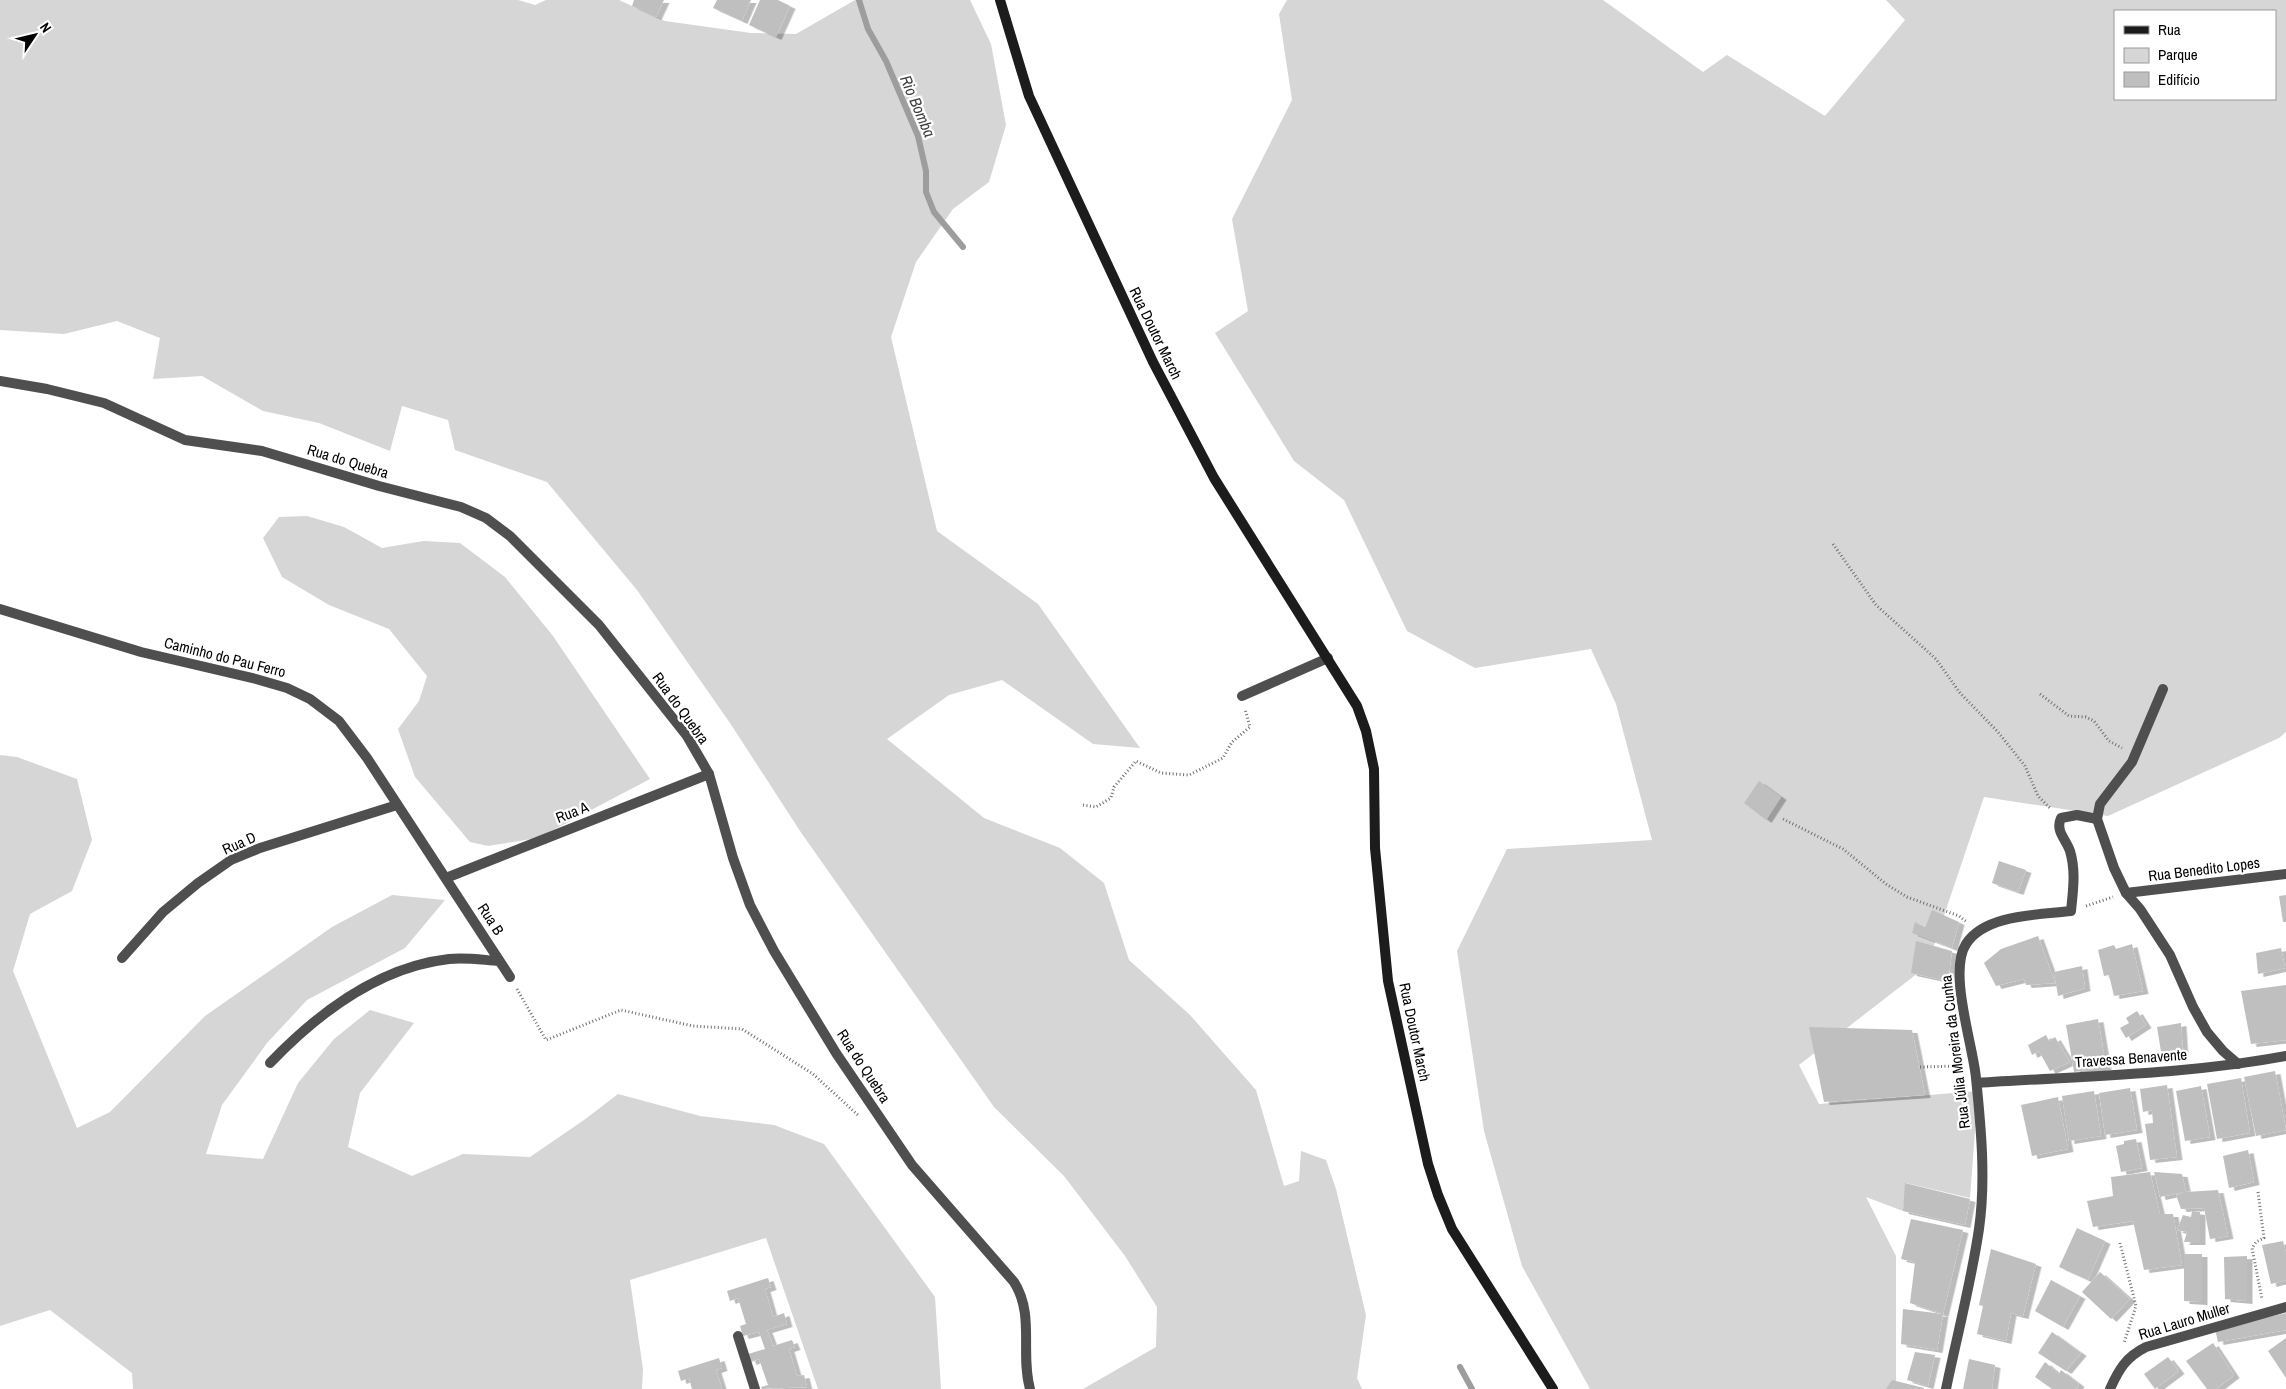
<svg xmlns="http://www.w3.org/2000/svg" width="2286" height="1389" font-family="'Archivo Narrow',sans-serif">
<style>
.green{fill:#d6d6d6;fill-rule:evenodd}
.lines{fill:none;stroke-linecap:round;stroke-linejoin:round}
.stream{stroke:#9d9d9d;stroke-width:6}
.building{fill:#bfbfbf;filter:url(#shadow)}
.path{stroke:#717171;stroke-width:3;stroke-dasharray:1 2.5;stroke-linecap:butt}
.street{stroke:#4f4f4f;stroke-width:10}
.secondary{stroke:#1c1c1c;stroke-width:10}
.labels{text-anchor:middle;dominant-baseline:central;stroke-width:4.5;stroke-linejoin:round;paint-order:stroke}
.street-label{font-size:15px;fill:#000;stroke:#fff}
.water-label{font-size:16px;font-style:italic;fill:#3e3e3e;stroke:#fff}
</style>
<defs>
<filter id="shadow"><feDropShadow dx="5.5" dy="3" stdDeviation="0" flood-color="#0004"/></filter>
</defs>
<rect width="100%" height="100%" fill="#fff"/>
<g class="green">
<path d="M0,0H518L535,5L546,0H619L665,21L751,33L796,34L855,0H970L991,44L1006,125L989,182L953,209L916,262L891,337L937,531L1038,604L1140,748L1093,744L1002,680L949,695L887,739L984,818L1060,848L1104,883L1129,960L1190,1015L1256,1090L1284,1186L1299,1181L1301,1151L1326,1160L1336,1189L1366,1315L1357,1378L1362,1389H1083L1156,1347L1157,1307L1125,1256L1064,1176L994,1107L800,831L730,723L637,590L547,482L455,450L448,420L402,406L390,451L319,423L263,411L202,376L153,379L160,338L117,321L64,334L0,330Z"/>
<path d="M1287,0H1603L1703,72L1727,55L1825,116L1905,20L1886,0H2286V732L2279,738L2108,816L1984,797L1927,966L1799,1065L1819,1104L1978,1091L1970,1198L1906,1183L1903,1211L1866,1197L1896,1256V1389H1590L1522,1266L1484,1131L1457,951L1507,849L1652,840L1616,704L1591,649L1475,668L1407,631L1344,500L1294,461L1215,333L1248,311L1232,219L1292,100L1279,14ZM2115,11H2275V99H2115Z"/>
<path d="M307,516L344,527L382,548L423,541L460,543L505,577L553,636L650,779L538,838L488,846L470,842L415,777L398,729L419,701L427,676L389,629L329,605L282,577L263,538L279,517Z"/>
<path d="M0,755L17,757L77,779L92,840L72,891L30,914L13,971L77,1128L110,1112L205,1016L332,927L392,895L445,900L405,948L307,1000L267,1043L222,1105L206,1154L263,1159L298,1083L334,1039L370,1010L414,1023L360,1093L348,1147L412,1176L463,1154L530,1157L584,1120L618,1094L700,1116L774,1125L824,1144L935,1297L941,1389H818L766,1238L630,1280L643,1369L642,1389H133L132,1373L50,1310L0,1326Z"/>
</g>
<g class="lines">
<g class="stream">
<path d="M859,0L868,29L886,61L918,136L926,171V192L934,212L963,247"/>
<path d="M1460,1367L1472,1389"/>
</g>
</g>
<g class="building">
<path d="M634,0H664L656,17L632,6Z"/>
<path d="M717,0H751L742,21L713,8Z"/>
<path d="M760,0H778L790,6L776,37L749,25Z"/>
<path d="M1759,781L1781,797L1766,820L1744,803Z"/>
<path d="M1999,861L2026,870L2018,892L1992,883Z"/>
<path d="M2286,895V922H2283L2279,896Z"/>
<path d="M1932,910L1959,922L1952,948L1912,933L1915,922L1925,928Z"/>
<path d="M2038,936L2055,983L2026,985L2024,979L1996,986L1984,963L2001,949Z"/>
<path d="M1916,941L1952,951L1948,981L1911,973Z"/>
<path d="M2132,944L2143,991L2114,996L2109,975L2104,976L2098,950L2114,945L2116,949Z"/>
<path d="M2281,948L2285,968L2258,974L2256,953Z"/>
<path d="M2082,966L2085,988L2058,996L2054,972Z"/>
<path d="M2286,985V1040L2251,1044L2241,991Z"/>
<path d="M2137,1011L2146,1025L2126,1038L2120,1028L2129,1023L2126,1018Z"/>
<path d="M2098,1019L2106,1067L2074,1072L2066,1025Z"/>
<path d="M2181,1023L2183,1055L2162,1058L2157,1027Z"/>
<path d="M1809,1027L1912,1030L1925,1095L1824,1102Z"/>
<path d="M2046,1035L2049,1041L2055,1037L2070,1062L2050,1071L2039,1051L2032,1055L2028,1045Z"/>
<path d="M2275,1071L2286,1130L2256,1136L2244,1077Z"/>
<path d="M2241,1078L2250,1133L2217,1139L2207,1084Z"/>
<path d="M2167,1085L2177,1157L2150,1160L2145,1124L2153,1123L2152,1110L2143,1112L2140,1089Z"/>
<path d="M2201,1086L2210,1137L2185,1141L2176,1091Z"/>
<path d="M2130,1088L2137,1130L2105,1135L2099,1093Z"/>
<path d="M2094,1091L2101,1136L2069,1141L2062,1096Z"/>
<path d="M2058,1097L2068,1149L2032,1156L2021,1105Z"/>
<path d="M2136,1139L2142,1168L2121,1172L2116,1146L2124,1144V1141Z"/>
<path d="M2248,1150L2254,1182L2229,1188L2223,1156Z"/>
<path d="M2150,1172L2160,1214H2173L2182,1265L2144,1270L2133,1221L2093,1227L2087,1201L2113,1196L2111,1177Z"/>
<path d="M2154,1172L2182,1174L2186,1192L2218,1190L2228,1236L2210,1239L2204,1208L2181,1209L2176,1195L2184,1192L2160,1197Z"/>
<path d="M1905,1183L1970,1199L1965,1225L1903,1211Z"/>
<path d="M2192,1211L2200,1212V1242H2184L2187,1232L2177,1230L2183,1215L2191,1217Z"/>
<path d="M1911,1219L1963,1230L1943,1314L1910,1303L1915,1262L1901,1259Z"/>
<path d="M2077,1228L2105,1241L2088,1280L2059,1267Z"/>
<path d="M2283,1241L2286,1253V1280L2271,1284L2262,1245Z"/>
<path d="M1991,1249L2036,1264L2023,1316L2011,1313L2006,1341L1977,1334L1983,1306L1979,1305Z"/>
<path d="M2184,1254H2202V1302L2184,1301Z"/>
<path d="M2247,1256V1301L2225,1299L2224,1257Z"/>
<path d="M2100,1272L2130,1299L2111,1319L2082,1292Z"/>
<path d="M768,1278L771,1287L765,1289L773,1317L784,1313L787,1324L767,1330L773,1346L792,1340L795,1347L789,1349L797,1376L804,1375L807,1387L762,1389L761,1387L768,1385L759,1359L751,1362L748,1354L765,1349L759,1332L743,1336L740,1326L746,1324L738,1298L730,1301L727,1291Z"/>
<path d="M2051,1280L2080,1296L2063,1327L2035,1311Z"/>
<path d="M1903,1309L1943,1314L1937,1350L1901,1344Z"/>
<path d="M2286,1313V1330L2218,1342L2215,1329Z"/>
<path d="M2052,1332L2081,1353L2066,1371L2038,1353Z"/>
<path d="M2286,1338V1378L2268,1351Z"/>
<path d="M2213,1343L2234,1375L2216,1389H2207L2186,1361Z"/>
<path d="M1915,1352L1935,1355L1928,1386L1907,1380Z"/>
<path d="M2168,1357L2179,1371L2155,1389L2144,1374Z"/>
<path d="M719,1358L722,1368L716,1370L722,1389H692L689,1378L681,1381L678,1371Z"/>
<path d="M1969,1359L1995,1365L1992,1389H1963Z"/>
<path d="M2045,1362L2059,1374L2061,1370L2079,1384L2076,1389H2052L2035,1377Z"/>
<path d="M1892,1380L1924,1388V1389H1886Z"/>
</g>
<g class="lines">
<g class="path">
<path d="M1833,544L1876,605L1936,659L1960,693L1998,732L2025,766L2038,796L2050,808"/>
<path d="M2040,694L2069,716L2086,717L2094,721L2109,741L2122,748"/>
<path d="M1083,805L1096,807L1111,798L1114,787L1136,761L1161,773L1189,775L1223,758L1232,742L1250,727L1245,709"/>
<path d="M1783,819L1843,849L1886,884L1907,897L1959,916L1967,922"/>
<path d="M2086,906L2113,897"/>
<path d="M517,989L546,1040L621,1010L693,1026L742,1029L813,1074L859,1116"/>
<path d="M1920,1067L1959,1066"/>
<path d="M2258,1192L2264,1238L2256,1242L2252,1248L2262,1299"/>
<path d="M2120,1243L2136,1306L2124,1343"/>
</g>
<g class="street">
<path d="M0,381L47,389L104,403L185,440L262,451L379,486L461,507L486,518L510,536L599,625L687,736L709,774L733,858L750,905L774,951L836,1053L912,1165L1014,1282C1035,1315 1020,1353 1030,1389"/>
<path d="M0,609L141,652L256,679L287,688L310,699L339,721L367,758L510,977"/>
<path d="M2163,689L2132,762L2100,804L2097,819L2114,868L2126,893L2140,909L2170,955L2193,1007L2207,1032L2223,1051L2238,1064"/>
<path d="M1242,696L1328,658"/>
<path d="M446,878L709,774"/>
<path d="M2126,893L2286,874"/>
<path d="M122,958L163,912L198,883L231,860L260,848L397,805"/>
<path d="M270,1063C318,1013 378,967 449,959C465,957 483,960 499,961"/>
<path d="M1977,1083C2080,1076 2185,1075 2286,1056"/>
<path d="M738,1336L755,1389"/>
<path d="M1946,1389C1957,1336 1971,1283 1979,1229C1986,1180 1981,1127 1976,1078C1973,1045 1948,972 1966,944C1985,914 2039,915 2071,911C2073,891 2076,871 2070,851C2066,839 2055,831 2061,818L2077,815L2097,819"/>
<path d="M2110,1389C2119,1369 2126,1357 2146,1347L2286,1307"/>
</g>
<path class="secondary" d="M1000,0L1029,96L1153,362L1214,478L1357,706L1366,731L1374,769L1375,848L1388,981L1428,1164L1438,1195L1452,1229L1553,1389"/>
</g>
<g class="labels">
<g class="street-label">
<text transform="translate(1156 333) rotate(64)">Rua Doutor March</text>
<text transform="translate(348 461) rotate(17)">Rua do Quebra</text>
<text transform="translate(225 657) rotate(14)">Caminho do Pau Ferro</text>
<text transform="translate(681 708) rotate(54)">Rua do Quebra</text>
<text transform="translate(572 812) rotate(-21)">Rua A</text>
<text transform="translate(239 843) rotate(-24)">Rua D</text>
<text transform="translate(2204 869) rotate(-7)">Rua Benedito Lopes</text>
<text transform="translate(491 919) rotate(57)">Rua B</text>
<text transform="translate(1415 1032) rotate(78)">Rua Doutor March</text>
<text transform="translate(1955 1052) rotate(-97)">Rua Júlia Moreira da Cunha</text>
<text transform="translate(2131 1058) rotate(-4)">Travessa Benavente</text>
<text transform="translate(864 1066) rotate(57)">Rua do Quebra</text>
<text transform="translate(2184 1321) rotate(-17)">Rua Lauro Muller</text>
</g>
<g class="water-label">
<text transform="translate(918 106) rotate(67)">Rio Bomba</text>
</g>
</g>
<rect x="2114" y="10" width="162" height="90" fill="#ffffff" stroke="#999999"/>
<rect x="2124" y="26" width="25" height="8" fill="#1c1c1c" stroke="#999999"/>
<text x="2158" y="35" font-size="15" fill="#000000">Rua</text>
<rect x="2124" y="48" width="25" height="15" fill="#d6d6d6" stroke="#999999"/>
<text x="2158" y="60" font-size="15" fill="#000000">Parque</text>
<rect x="2124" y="72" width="25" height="15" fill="#bfbfbf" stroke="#999999"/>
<text x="2158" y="85" font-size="15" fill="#000000">Edifício</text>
<g transform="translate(35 35) rotate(55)" stroke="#ffffff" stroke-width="4" paint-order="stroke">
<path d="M0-4L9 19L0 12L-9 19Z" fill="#000000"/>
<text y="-8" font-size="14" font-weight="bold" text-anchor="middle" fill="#000000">N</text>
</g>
</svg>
